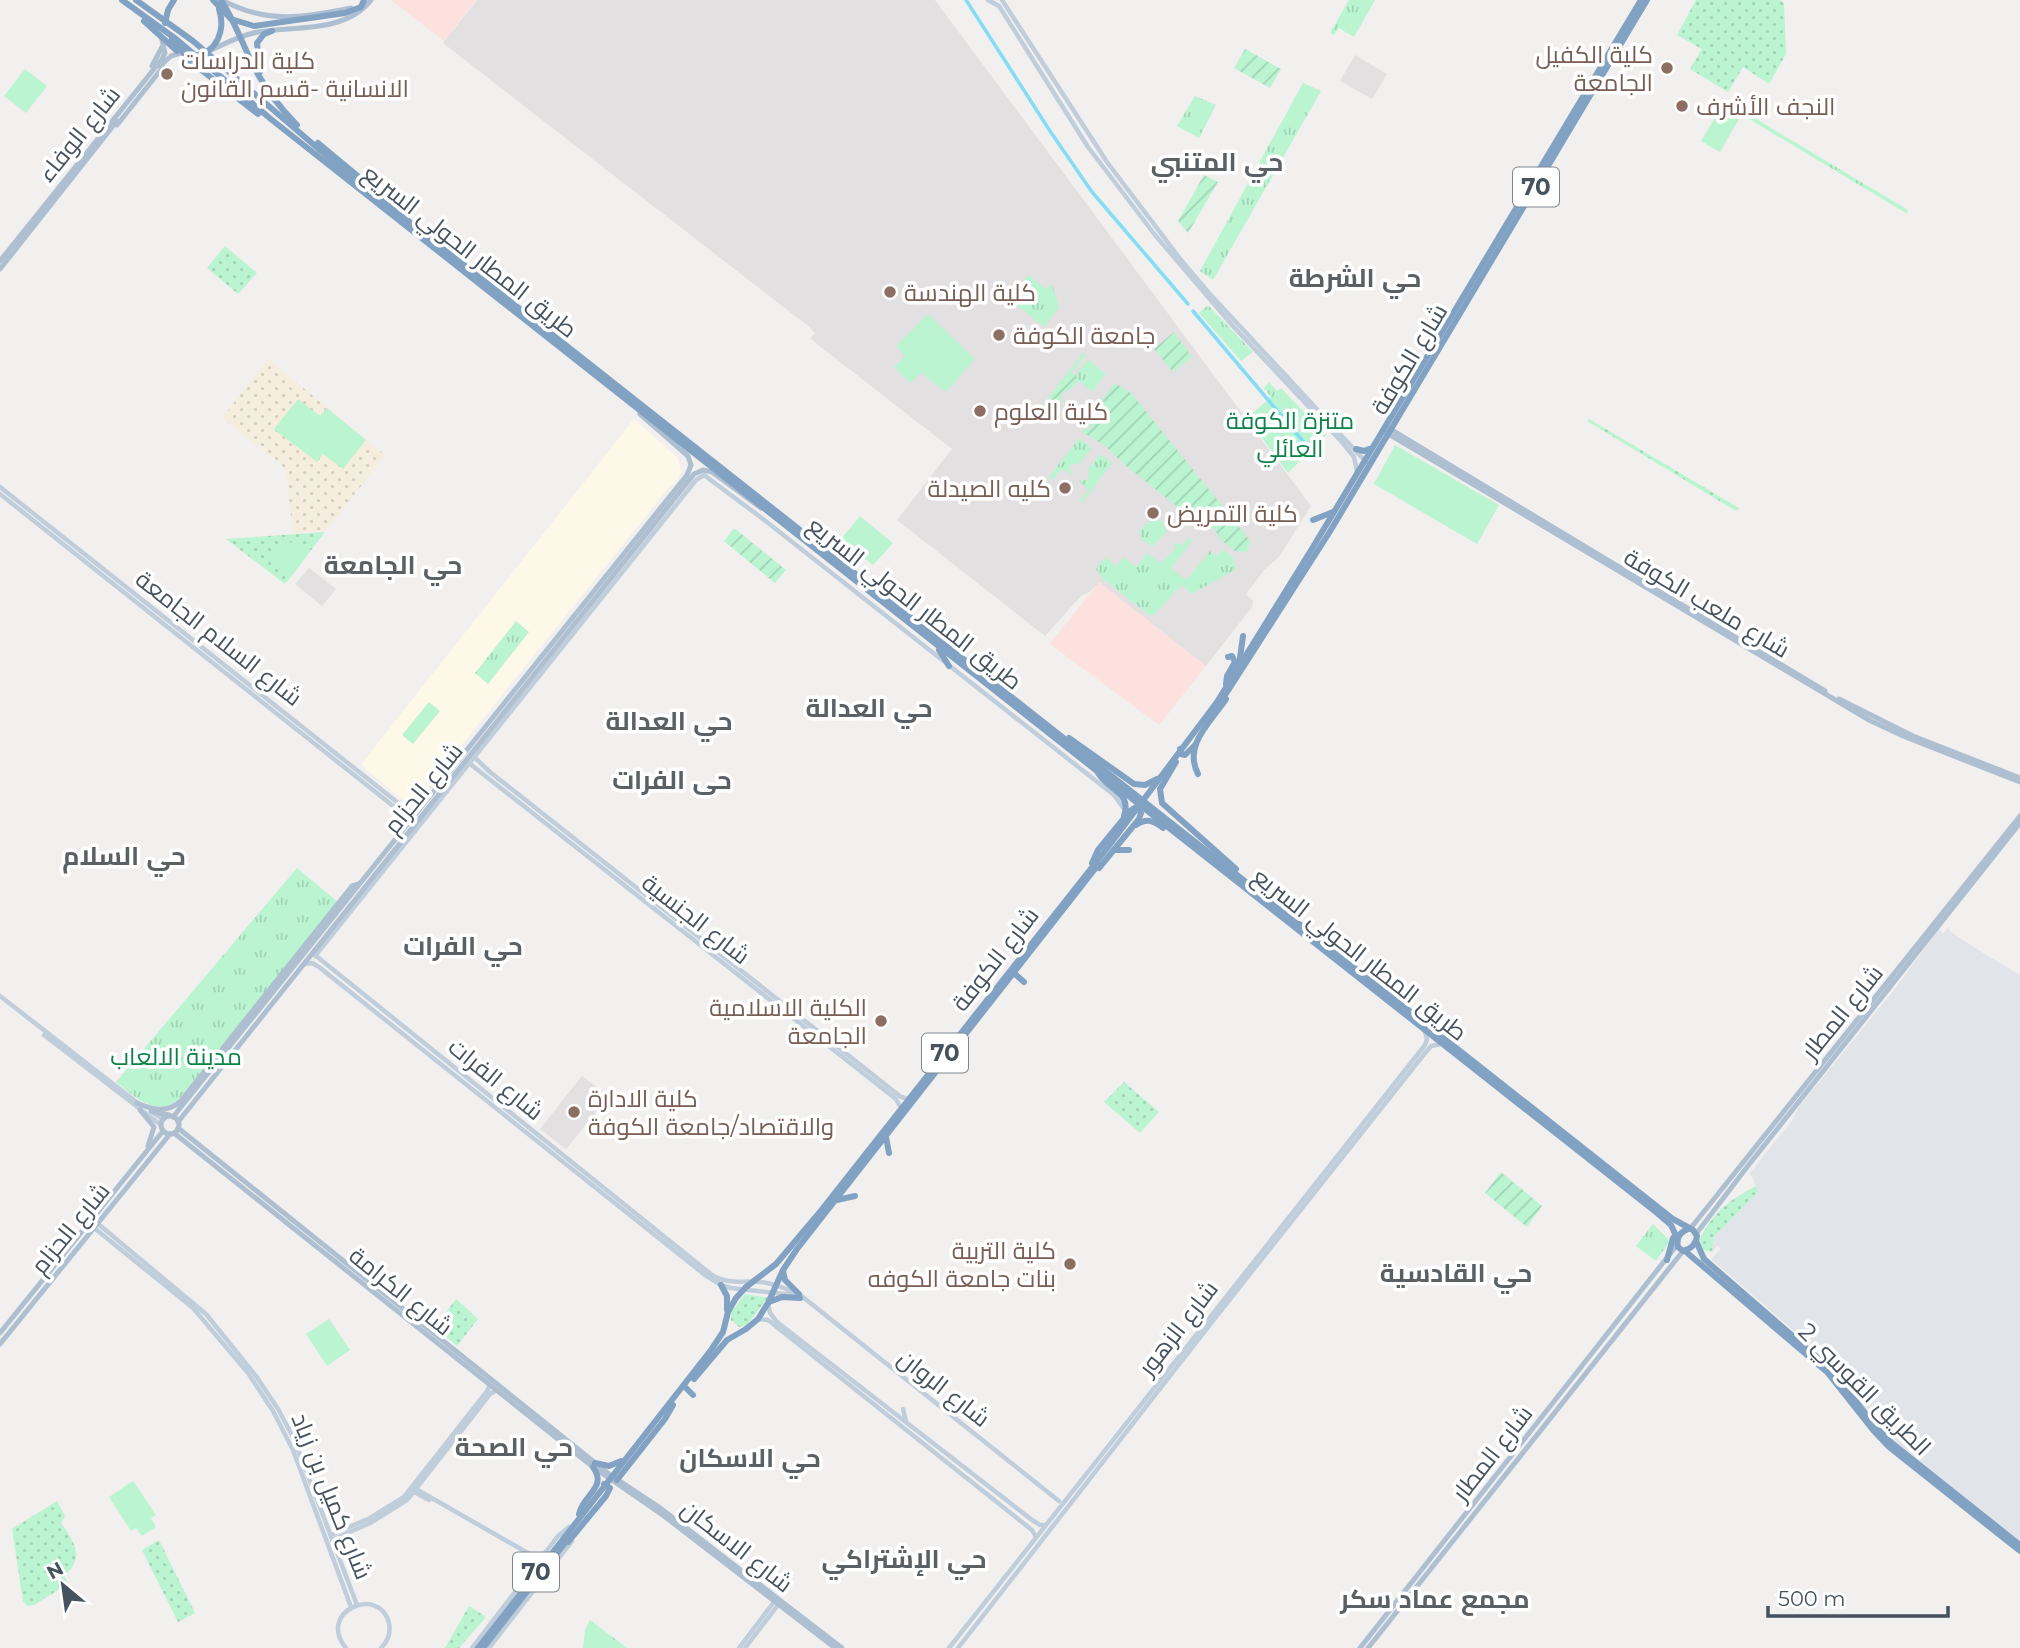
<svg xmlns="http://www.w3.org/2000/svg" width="2020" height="1648" font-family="Montserrat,Cairo,sans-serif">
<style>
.commercial{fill:#fef8e8}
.education{fill:#e3e0e1}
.medical{fill:#fde1de}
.airport{fill:#e1e4e8}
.grass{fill:url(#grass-dots)}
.sand{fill:url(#sand-dots)}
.park{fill:url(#park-tufts)}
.garden{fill:url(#garden-furrows)}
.pitch{fill:#baf4d1}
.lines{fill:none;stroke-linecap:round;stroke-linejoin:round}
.canal{stroke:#83ddf5;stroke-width:3.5}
.secondary{stroke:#c0cdda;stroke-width:4.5}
.primary{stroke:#adbfd1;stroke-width:5}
.highway{stroke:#82a2c3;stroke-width:6}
.education-dot{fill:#8d6e63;stroke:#fff;stroke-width:2.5}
.labels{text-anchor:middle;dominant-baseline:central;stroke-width:7;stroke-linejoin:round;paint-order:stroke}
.shield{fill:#fff;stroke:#7e878f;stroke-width:2}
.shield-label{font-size:23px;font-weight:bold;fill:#46535f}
.education-label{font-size:24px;fill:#785e54;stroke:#fff;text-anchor:start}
.street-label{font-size:24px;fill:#46535f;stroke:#fff}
.park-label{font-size:24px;fill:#0e8349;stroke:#fff}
.neighbourhood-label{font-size:26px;font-weight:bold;fill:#5b6065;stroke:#fff}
</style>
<defs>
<pattern id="grass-dots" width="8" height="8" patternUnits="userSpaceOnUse" patternTransform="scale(1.75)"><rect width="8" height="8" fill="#baf4d1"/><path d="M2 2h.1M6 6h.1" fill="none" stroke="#a1d3b6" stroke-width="1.8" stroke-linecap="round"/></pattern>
<pattern id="sand-dots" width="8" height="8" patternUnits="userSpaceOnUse" patternTransform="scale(1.75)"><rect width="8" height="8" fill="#f5eedf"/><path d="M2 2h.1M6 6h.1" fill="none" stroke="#d3cec2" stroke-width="1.8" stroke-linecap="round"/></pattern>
<pattern id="park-tufts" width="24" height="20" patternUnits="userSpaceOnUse" patternTransform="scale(1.75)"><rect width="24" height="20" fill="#baf4d1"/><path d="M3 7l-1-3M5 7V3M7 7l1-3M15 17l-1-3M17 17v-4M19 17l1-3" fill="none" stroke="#a1d3b6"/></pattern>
<pattern id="garden-furrows" width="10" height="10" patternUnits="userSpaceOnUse" patternTransform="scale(1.75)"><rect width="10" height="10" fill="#baf4d1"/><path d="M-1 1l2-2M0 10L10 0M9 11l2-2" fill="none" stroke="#a1d3b6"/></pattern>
</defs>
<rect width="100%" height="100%" fill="#f2efef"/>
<path class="commercial" d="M634,419L678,458L681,472L675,484L669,487L654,506L412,807L363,767L362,763Z"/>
<g class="education">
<path d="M477,0H935L1311,506L1279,557L1264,570L1246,594L1253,601L1252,607L1206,666L1099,583L1087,594L1082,595L1045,636L897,520L952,449L817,344L810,338L815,333L808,326L443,43Z"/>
<path d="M1355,55L1387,74L1372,99L1340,81Z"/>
<path d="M309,568L336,589L322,606L295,584Z"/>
<path d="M582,1076L609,1096L566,1149L540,1129Z"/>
</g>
<g class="medical">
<path d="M391,0H476L444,41Z"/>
<path d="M1099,582L1206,666L1159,725L1050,644Z"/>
</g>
<path class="airport" d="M1948,927L1951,932L1980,951L2020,975V1541L1889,1436L1830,1362L1711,1259L1721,1249L1717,1246L1712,1252L1714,1237L1758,1192L1752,1176L1749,1174L1793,1119L1798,1108L1894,990L1939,929L1943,934Z"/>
<g class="grass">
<path d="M1696,0H1780L1784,3L1786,54L1769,84L1743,67L1728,92L1690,69L1702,49L1677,35Z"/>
<path d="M225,246L257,273L238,294L207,268Z"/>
<path d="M1589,419L1739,508L1736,511L1587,421Z"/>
<path d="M325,532L285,584L226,539Z"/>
<path d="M1124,1082L1159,1112L1140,1133L1104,1102Z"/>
<path d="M1756,1186L1758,1192L1714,1237L1712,1252L1703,1250L1699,1241C1712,1213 1729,1200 1756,1186Z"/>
<path d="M745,1294L768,1298L746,1326L739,1327L731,1320V1313Z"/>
<path d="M456,1299L478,1319L457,1346L435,1327Z"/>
<path d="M57,1501L65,1516L61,1523C74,1542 86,1557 64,1576L68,1584L34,1605L27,1606L23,1601L12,1529Z"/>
<path d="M159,1540L195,1613L178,1622L142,1550Z"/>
<path d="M469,1606L486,1617L459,1648H445Z"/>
</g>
<path class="sand" d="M268,359L385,455L326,531L293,533L286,470L281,464L222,418Z"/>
<g class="park">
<path d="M1349,0H1375L1354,37L1339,28L1334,35L1330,33Z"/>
<path d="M1303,83L1321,91L1213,280L1200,271Z"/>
<path d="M1195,96L1216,105L1199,138L1177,126Z"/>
<path d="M1751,116L1908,210L1906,213L1749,119Z"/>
<path d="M1028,275L1046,289L1052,284L1059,307L1044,327L1009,299Z"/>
<path d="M1208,305L1253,352L1241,361L1199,313Z"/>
<path d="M1088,359L1106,374L1092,392L1074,377Z"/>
<path d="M1269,382L1277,391L1281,388L1326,435L1288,473L1247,418L1271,397L1264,388Z"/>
<path d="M1079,438L1092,448L1080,463L1070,465L1071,475L1062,469L1052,480L1049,477Z"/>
<path d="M1100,454L1112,463L1082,503L1080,501L1089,490L1079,481L1089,479L1088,469Z"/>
<path d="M1152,513L1157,516V520L1164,523L1166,532L1150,549L1152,546L1140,538L1142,535L1139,533L1145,524L1150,523L1148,518Z"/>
<path d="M1188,538L1192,541L1171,568L1185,579L1188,578L1210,551L1217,556L1223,549L1233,558L1236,569L1192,594L1181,585L1154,615H1149L1102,578L1096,569L1105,557L1116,566L1124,557L1136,567L1147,553L1161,563L1176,548L1174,545L1177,542L1182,546Z"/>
<path d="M516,621L529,632L488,684L475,673Z"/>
<path d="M297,868L338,902L175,1104C150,1113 134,1096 116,1082Z"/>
<path d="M1653,1224L1670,1241L1656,1261L1636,1246Z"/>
<path d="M590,1620L627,1648H583L585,1630Z"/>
</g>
<g class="garden">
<path d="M1245,49L1281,69L1270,88L1234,68Z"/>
<path d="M1204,175L1218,182L1188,233L1178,221Z"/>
<path d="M1174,332L1192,357L1173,372L1154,349Z"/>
<path d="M1083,353L1086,355L1072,372L1078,381L1072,388L1062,393L1061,403L1053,413L1042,406Z"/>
<path d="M1115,383L1132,394L1236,523L1250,541L1247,552L1235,551L1220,539L1214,528H1204L1125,465L1104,445L1082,432L1084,428L1091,429L1089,425L1098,420L1100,413L1098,405Z"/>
<path d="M734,528L786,570L775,583L724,541Z"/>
<path d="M1501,1172L1542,1206L1527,1227L1485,1193Z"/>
</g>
<g class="pitch">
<path d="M25,69L47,86L26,113L4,96Z"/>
<path d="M1721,108L1739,119L1720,152L1701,141Z"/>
<path d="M928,314L975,359L946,392L921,373L910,383L894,367L905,356L896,346Z"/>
<path d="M298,399L320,416L327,408L366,440L343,469L323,454L317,462L274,429Z"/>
<path d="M1395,445L1499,505L1477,544L1374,484Z"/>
<path d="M860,516L893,543L873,565L841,539Z"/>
<path d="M285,539L309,553L291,577L268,560Z"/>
<path d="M429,702L440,711L413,744L402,735Z"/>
<path d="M329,1319L350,1350L327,1366L306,1334Z"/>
<path d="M133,1481L156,1515L151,1518L156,1527L142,1536L136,1528L131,1531L109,1497Z"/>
</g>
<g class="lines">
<g class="canal">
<path d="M966,0L1050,131L1092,192L1188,304"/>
<path d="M1193,311L1307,446"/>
</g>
<g class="secondary">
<path d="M988,0L999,6L1088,147L1155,235L1232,325L1341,441L1354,457L1357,472"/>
<path d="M1002,0L1107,162L1181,260L1209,293L1366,462"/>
<path d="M0,487L407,810L416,812"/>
<path d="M0,494L397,809L406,818L405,826"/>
<path d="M473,756L490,772L901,1097L908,1099"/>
<path d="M469,763L896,1099L901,1108"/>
<path d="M315,955L712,1275C729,1286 748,1279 767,1283C778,1285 788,1290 799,1294L1059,1501"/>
<path d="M315,956L696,480L704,475L763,519L1114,795L1124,809"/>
<path d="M304,964L312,963L319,967L705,1275L721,1285L731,1288L794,1295"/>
<path d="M0,996L139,1104"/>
<path d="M44,1035L161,1125"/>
<path d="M152,1112L163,1119"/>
<path d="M97,1223L206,1314L256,1376L278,1409L294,1439L357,1605"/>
<path d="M93,1227L193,1308L248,1373L273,1411L293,1450L351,1607"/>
<path d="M768,1303L770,1313L777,1322L1032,1520L1040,1525H1045"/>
<path d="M758,1319L768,1320L1032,1530L1036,1537"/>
<path d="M903,1409L906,1421"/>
<path d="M416,1489L540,1560"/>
<path d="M414,1492L429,1500"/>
<path d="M331,1535L370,1518L404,1497L488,1390L489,1385"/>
<path d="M332,1540L370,1523L407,1500L490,1394L497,1390"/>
<path d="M346,1648C316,1612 379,1584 389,1623C391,1633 388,1641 381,1648"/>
<path d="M472,1648L558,1536L569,1527"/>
<path d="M489,1648L572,1541"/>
<path d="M739,1648L774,1602"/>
<path d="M745,1648L778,1605"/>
<path d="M949,1648L1425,1045L1427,1039L1425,1032"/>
<path d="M958,1648L1215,1318L1421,1058L1431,1046L1441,1044"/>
</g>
<g class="primary">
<path d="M222,0C266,24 303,18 351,8"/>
<path d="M211,50C226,43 241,35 258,32C295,26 346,33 371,0"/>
<path d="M152,66L162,47"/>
<path d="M160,66L171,56L184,52"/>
<path d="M117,125L163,67"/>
<path d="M0,261L162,59L165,53L161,36"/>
<path d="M0,269L117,121"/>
<path d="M1390,429L1825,691"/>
<path d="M1387,433L1869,720L1903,736L2020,782"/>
<path d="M1839,699L1913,736L2020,778"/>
<path d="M137,1103C152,1110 167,1113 180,1102L352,886L359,884"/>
<path d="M140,1110L154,1127L148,1146"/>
<path d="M151,1111L169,1115"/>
<circle cx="170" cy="1125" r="9"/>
<path d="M173,1117L687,475L691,465L688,456L640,414"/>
<path d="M178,1122L694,474L703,470L712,472L761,508"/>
<path d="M178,1128L609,1474L659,1507L842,1648"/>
<path d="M174,1133L593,1467L664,1516L835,1648"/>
<path d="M1690,1229L2020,816"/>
<path d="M1696,1234L1747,1167L2020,823"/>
<path d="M0,1333L163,1131"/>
<path d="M0,1344L170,1134"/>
<path d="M1360,1648L1677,1245"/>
<path d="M1368,1648L1683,1251"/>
</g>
<g class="highway">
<path d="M122,0L176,39L272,120L1657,1213L1671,1225L1677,1238"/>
<path d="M136,0L193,41L335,163L1673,1219L1693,1230L1697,1236C1696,1244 1691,1249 1683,1251L1678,1247C1676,1238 1680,1232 1688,1229"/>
<path d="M213,0L231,19L254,26L345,13L361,7L364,0"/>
<path d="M221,0C234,20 241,40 251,61C262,84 279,107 297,125"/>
<path d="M144,21L177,51"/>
<path d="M165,23L168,10L174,0"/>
<path d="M172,39L191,62L258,114"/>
<path d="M194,56C217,53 226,30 219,9"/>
<path d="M260,72L257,43L264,34L272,31"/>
<path d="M318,143L377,192"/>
<path d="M1356,449L1364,451L1369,449"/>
<path d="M1313,520L1333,512"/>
<path d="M939,650L949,666"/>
<path d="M1239,665L1243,636"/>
<path d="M1226,684L1227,676L1235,662L1232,656L1228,657"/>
<path d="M1222,700L1329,533L1647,0"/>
<path d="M1069,738L1134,784L1145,785L1157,779"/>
<path d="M1180,749L1181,754L1185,755L1195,745"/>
<path d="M1176,762L1160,789L1162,803L1236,869"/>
<path d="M1098,773C1109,791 1132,792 1124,816"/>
<path d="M1198,774C1183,745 1210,723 1226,699"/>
<path d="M1136,825C1146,818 1153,820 1163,828"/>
<path d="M1114,850H1129"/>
<path d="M1092,863L1098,850L1130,811L1136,807L1138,808L1141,813L1139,819L1099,868"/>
<path d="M1015,974L1024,982"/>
<path d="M886,1137L889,1153"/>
<path d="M837,1200L855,1196"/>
<path d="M1696,1241L1704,1259L1832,1370L1876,1427L1892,1443L2020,1545"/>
<path d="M1685,1251L1827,1372L1873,1430L1889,1447L2020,1551"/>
<path d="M1667,1260L1673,1238"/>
<path d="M783,1271L785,1280L799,1294"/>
<path d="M721,1285L727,1296V1310"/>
<path d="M769,1302L782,1297L800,1298"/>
<path d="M694,1379L727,1340L746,1329L758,1319L768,1303L783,1270L797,1249L1098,865"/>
<path d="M686,1388L693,1395"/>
<path d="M595,1463L609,1466L621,1461"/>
<path d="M617,1480L665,1419L673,1405"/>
<path d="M579,1514C583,1494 608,1488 593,1467"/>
<path d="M568,1542L606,1496L610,1488L604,1484"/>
<path d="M478,1648L711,1350L723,1332L728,1312L736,1298L746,1287L776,1264L819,1213L1108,847L1217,702L1313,547L1641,0"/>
<path d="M483,1648L568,1539"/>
</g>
</g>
<g class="education-dot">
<circle cx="1667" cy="68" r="7"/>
<circle cx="167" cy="74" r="7"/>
<circle cx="1682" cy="106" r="7"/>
<circle cx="890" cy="292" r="7"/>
<circle cx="999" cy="335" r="7"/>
<circle cx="980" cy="411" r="7"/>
<circle cx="1065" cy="488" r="7"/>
<circle cx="1153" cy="513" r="7"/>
<circle cx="881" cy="1021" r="7"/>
<circle cx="574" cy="1112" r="7"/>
<circle cx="1070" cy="1264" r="7"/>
</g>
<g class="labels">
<g class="shield">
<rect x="1513" y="167.5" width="46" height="39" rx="5"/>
<rect x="922" y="1033.5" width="46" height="39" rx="5"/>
<rect x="513" y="1552.5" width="46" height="39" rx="5"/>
</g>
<g class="shield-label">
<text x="1536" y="187">70</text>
<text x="945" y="1053">70</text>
<text x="536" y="1572">70</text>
</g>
<g class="education-label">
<text x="1653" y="54" text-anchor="end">كلية الكفيل<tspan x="1653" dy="28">الجامعة</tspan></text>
<text x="181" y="60">كلية الدراسات<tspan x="181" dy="28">الانسانية -قسم القانون</tspan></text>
<text x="1696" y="106">النجف الأشرف</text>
<text x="904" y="292">كلية الهندسة</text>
<text x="1013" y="335">جامعة الكوفة</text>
<text x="994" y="411">كلية العلوم</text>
<text x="1051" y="488" text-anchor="end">كليه الصيدلة</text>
<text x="1167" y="513">كلية التمريض</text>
<text x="867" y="1007" text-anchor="end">الكلية الاسلامية<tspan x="867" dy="28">الجامعة</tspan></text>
<text x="588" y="1098">كلية الادارة<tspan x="588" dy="28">والاقتصاد/جامعة الكوفة</tspan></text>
<text x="1056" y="1250" text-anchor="end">كلية التربية<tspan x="1056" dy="28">بنات جامعة الكوفه</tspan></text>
</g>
<g class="street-label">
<text transform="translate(79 134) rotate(-51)">شارع الوفاء</text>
<text transform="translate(470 251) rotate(38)">طريق المطار الحولي السريع</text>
<text transform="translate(1409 359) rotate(-59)">شارع الكوفة</text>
<text transform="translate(915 603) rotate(38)">طريق المطار الحولي السريع</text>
<text transform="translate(1707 603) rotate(31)">شارع ملعب الكوفة</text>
<text transform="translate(219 638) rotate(38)">شارع السلام الجامعة</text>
<text transform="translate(423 788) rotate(-51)">شارع الحزام</text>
<text transform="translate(696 919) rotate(38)">شارع الجنسية</text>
<text transform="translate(1360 954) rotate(38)">طريق المطار الحولي السريع</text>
<text transform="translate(995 959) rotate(-52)">شارع الكوفة</text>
<text transform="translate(1842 1012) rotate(-51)">شارع المطار</text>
<text transform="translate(496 1079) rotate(39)">شارع الفرات</text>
<text transform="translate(70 1228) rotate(-51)">شارع الحزام</text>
<text transform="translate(401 1291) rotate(39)">شارع الكرامة</text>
<text transform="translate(1178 1328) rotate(-52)">شارع الزهور</text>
<text transform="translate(944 1388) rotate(38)">شارع الروان</text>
<text transform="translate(1865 1389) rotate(45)">الطريق القوسي 2</text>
<text transform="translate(1492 1453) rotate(-52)">شارع المطار</text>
<text transform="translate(332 1496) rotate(68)">شارع كميل بن زياد</text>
<text transform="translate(737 1546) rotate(38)">شارع الاسكان</text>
</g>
<g class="park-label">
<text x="1290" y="420">متنزة الكوفة<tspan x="1290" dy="28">العائلي</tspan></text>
<text x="176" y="1056">مدينة الالعاب</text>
</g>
<g class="neighbourhood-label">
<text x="1217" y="162">حي المتنبي</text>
<text x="1355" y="278">حي الشرطة</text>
<text x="393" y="565">حي الجامعة</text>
<text x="869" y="708">حي العدالة</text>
<text x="669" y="721">حي العدالة</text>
<text x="672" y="780">حی الفرات</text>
<text x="124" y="856">حي السلام</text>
<text x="463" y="946">حي الفرات</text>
<text x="1456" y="1273">حي القادسية</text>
<text x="514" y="1447">حي الصحة</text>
<text x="750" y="1458">حي الاسكان</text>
<text x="904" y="1559">حي الإشتراكي</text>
<text x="1435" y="1599">مجمع عماد سكر</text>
</g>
</g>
<g transform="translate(63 1585) rotate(331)" stroke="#ffffff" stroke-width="5" paint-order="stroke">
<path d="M0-5L12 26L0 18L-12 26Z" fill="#46535f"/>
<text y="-10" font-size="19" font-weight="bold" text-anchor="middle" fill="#46535f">N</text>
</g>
<path d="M1768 1606v10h180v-10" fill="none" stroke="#46535f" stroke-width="3.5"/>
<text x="1778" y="1606" font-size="21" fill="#46535f" stroke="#ffffff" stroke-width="5" paint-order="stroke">500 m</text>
</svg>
